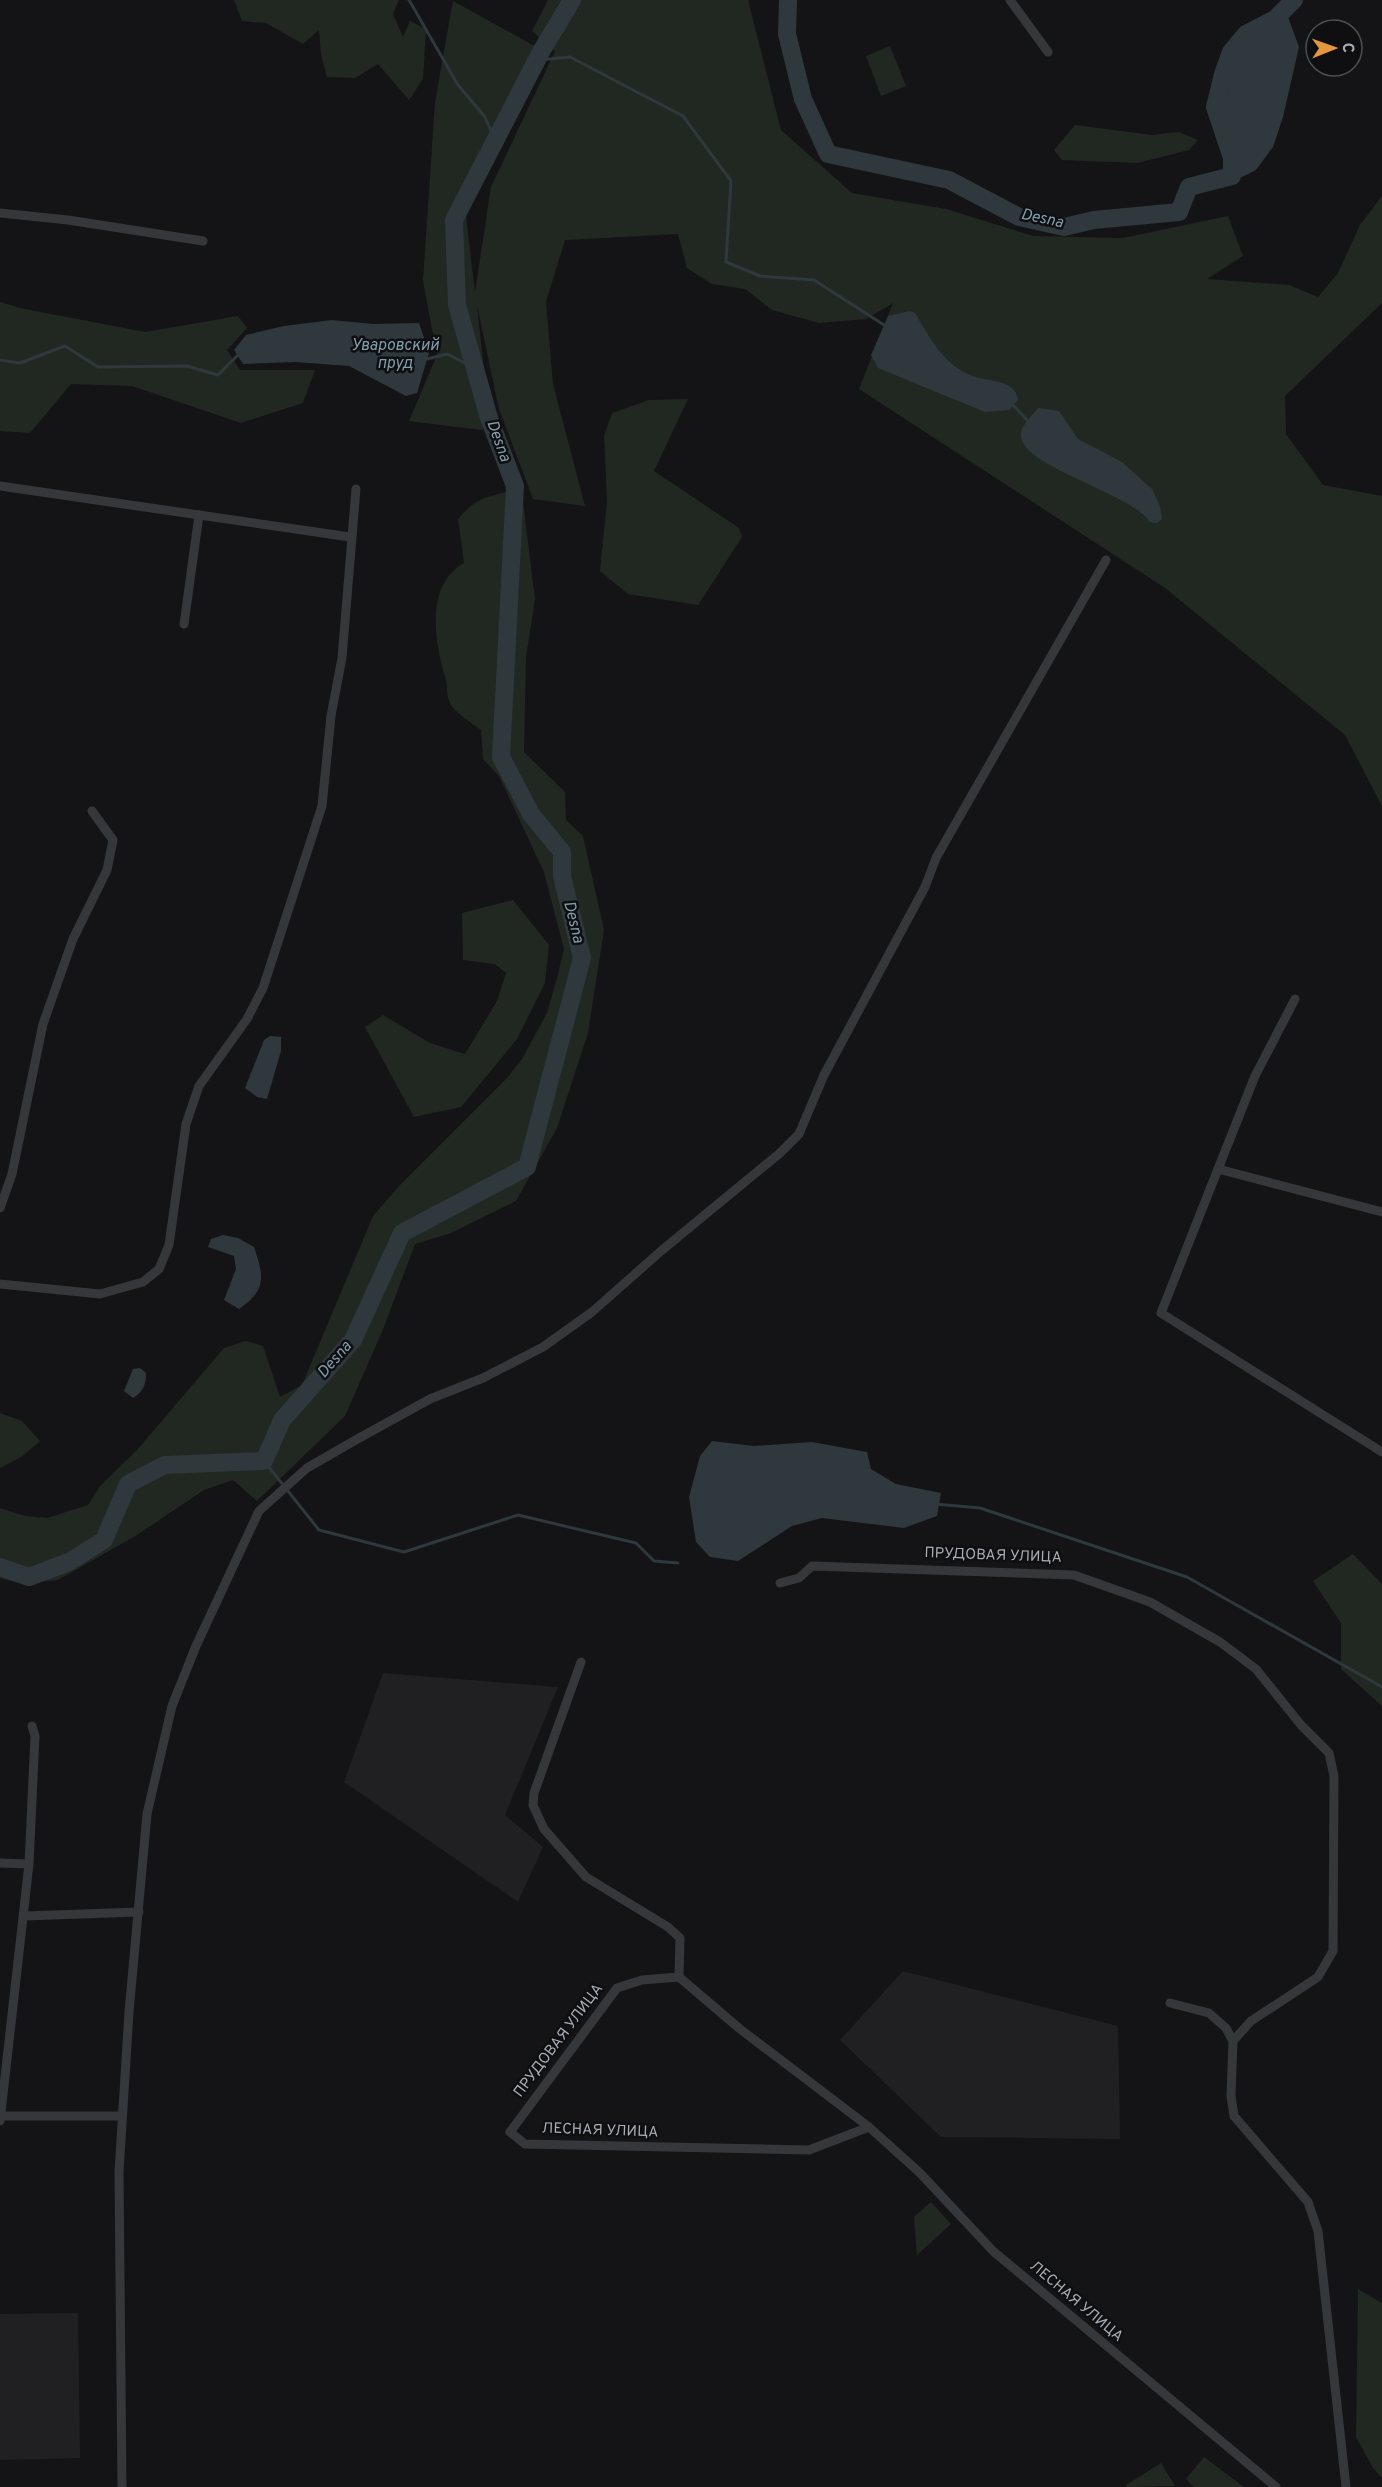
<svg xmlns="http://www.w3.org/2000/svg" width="1382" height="2487" font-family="Overpass,sans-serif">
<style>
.built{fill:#202022}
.green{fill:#212821}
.water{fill:#2e383d}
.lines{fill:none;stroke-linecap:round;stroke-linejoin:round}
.stream{stroke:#2e383d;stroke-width:3}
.river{stroke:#2e383d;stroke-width:18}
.minor{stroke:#35373a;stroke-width:9}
.labels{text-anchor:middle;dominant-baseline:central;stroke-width:5;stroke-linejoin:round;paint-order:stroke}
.street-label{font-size:15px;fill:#a7adb5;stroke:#0f0f11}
.water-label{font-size:16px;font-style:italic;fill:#809eae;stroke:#0f0f11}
</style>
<rect width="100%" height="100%" fill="#141416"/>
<g class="built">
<path d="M383,1673L558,1687L505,1815L543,1847L518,1902L344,1782Z"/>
<path d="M903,1971L1118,2026L1120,2139L941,2137L840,2040Z"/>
<path d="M78,2313L80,2458L0,2460V2314Z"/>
</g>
<g class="green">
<path d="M234,0H399L393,14L403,37L410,21L426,29L423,79L409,100L378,64L355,78L327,77L321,55L319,30L303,44L266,23L242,21Z"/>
<path d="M548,0H748L781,130L852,193L946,209L1033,236L1123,238L1228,216L1243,256L1207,279L1289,285L1318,297L1338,273L1360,225L1382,196V303L1285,396L1286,434L1323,485L1382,496V806L1345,735L1165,588L859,389L893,303L866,319L819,323L772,310L745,289L712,284L687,268L678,234L565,240L546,302L553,384L585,506L533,499L499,409L477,305L489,418L482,430L409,421L437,355L423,281L435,102L453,1L542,50L466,216L475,292L491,187L555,51L532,31Z"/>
<path d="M890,46L906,86L881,96L866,56Z"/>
<path d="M1075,125L1152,135L1179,132L1198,140L1189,150L1137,163L1062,160L1054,150Z"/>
<path d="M0,302L20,308L145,332L238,316L247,328L227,350L240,370H315L303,403L241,423L132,386L71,384L30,433L0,431Z"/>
<path d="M688,399L654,471L739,528L742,537L698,605L628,594L600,571L607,501L604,436L612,413L649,400Z"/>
<path d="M510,491L523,502L535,599L526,657L524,752L565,792L566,820L583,836L604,930L588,1033L557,1128L516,1201L451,1233L415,1244L382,1332L345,1416L257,1501L233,1480L204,1490L137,1535L58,1580L22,1584L0,1578V1508L25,1516L47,1518L88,1505L100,1486L137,1450L224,1348L246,1341L263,1346L280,1397L302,1385L373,1216L400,1185L506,1079L522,1059L547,1013L557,978L564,949L544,872L499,776L483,759L481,730C472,723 455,713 450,703C447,697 447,687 446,680C435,644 424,585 464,563L458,519C476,498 484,498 510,491Z"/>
<path d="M513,900L549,945L545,983L517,1039L461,1107L414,1117L365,1027L383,1015L430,1043L465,1054L497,1001L506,973L495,964L463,960L462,913Z"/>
<path d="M0,1413L22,1421L40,1441L21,1457L0,1468Z"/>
<path d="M1353,1554L1382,1584V1706L1341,1669V1623L1313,1581Z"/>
<path d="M931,2202L951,2224L917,2255L914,2217Z"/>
<path d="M1358,2289L1382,2303V2478L1373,2468L1356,2437Z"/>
<path d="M1204,2457L1244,2487H1194L1186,2479Z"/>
<path d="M1161,2463L1175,2486L1127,2487L1126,2485Z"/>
</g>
<g class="water">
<path d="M1285,9L1299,47L1283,117L1273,147L1256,170L1240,178L1232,176L1215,107L1223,74L1231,52L1246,34Z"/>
<path d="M910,311L915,313C930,338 944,366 973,376C989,382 1016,379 1018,400L1009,410L985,412L878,368L871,355L888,316Z"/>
<path d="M332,320L373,324L419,323L429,353L417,393L406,396L349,366L296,362L243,364L234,350L246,335L284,326Z"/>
<path d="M1038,408L1059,411L1078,439L1122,462L1152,489L1160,506L1162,519L1157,523L1150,522C1130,492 1018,466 1021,434C1021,425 1033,415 1038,408Z"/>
<path d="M270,1036L281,1037V1051L267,1099L257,1097L245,1088L264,1040Z"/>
<path d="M223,1235L238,1238L254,1247C264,1276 267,1290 239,1309L224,1300L236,1269L234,1256L208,1247L211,1239Z"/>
<path d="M140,1368L146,1373C146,1385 143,1392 133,1398L124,1391L133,1369Z"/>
<path d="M712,1441L754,1446L812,1442L867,1452L871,1469L896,1484L941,1493L937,1516L904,1528L822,1518L792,1526L738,1561L710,1557L696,1542L689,1497L700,1456Z"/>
</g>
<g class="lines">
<g class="stream">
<path d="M409,0L458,85L485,117L495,141"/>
<path d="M539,60L570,57L683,116L731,181L726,262L760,276L814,280L884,325"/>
<path d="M427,359L447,354L475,368"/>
<path d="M0,360L20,363L65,346L98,367L187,366L218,375L238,355"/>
<path d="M1013,405L1028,421"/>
<path d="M264,1461L319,1530L404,1552L518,1515L636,1543L654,1561L678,1563"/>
<path d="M935,1504L980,1508L1187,1577L1382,1687"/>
</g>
<g class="river">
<path d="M788,0L787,34L803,99L828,154L949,180L1019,217L1064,227L1094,220L1179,212L1189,187L1232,176V158L1215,107L1223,74L1231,52L1246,34L1275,19L1294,0"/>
<path d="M0,1567L29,1577L69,1562L104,1540L128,1484L165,1465L264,1461L282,1420L353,1340L402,1233L527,1167L582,958L562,876V852L531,814L501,757L515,486L489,418L457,305L454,220L542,50L572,0"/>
</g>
<g class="minor">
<path d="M1010,0L1048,52"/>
<path d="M0,213L68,220L203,241"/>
<path d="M0,486L350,537"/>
<path d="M184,624L199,515"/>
<path d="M1218,1169L1255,1076L1295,999"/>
<path d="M0,1208L12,1174L43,1024L73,939L107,870L113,840L92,811"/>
<path d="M1382,1212L1218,1169L1161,1313L1382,1452"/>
<path d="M0,1284L100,1294L143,1282L159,1269L169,1245L186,1124L199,1086L247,1019L263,988L322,806L331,716L342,658L356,489"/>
<path d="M780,1583L799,1578L812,1566L1074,1575L1150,1602L1220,1642L1256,1669L1301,1725L1329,1753L1334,1776L1333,1951L1318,1977L1251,2021L1233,2041"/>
<path d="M581,1662L534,1793L533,1805L544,1829L586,1877L668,1927L680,1938L679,1977L642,1980L617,1988L510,2132L525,2144L809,2150L869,2127L920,2173L993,2251L1276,2487"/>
<path d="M0,1863L29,1864"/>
<path d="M24,1916L139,1912"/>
<path d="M679,1977L740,2029L869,2127"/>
<path d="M1170,2003L1209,2013L1226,2028L1233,2041L1231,2096L1234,2116L1308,2202L1318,2231L1346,2487"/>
<path d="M1,2116H122"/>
<path d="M0,2121L29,1864L35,1736L32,1726"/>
<path d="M122,2487L119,2172L129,2012L147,1814L172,1706L196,1646L259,1511L307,1468L361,1437L430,1399L483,1378L543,1347L592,1312L661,1251L780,1153L799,1134L824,1075L925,887L936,858L1106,560"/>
</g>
</g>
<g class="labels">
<g class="street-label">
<text transform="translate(993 1556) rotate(2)">ПРУДОВАЯ УЛИЦА</text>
<text transform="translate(559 2041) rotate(-53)">ПРУДОВАЯ УЛИЦА</text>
<text transform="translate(600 2131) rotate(2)">ЛЕСНАЯ УЛИЦА</text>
<text transform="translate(1076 2302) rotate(40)">ЛЕСНАЯ УЛИЦА</text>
</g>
<g class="water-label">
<text transform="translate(1042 219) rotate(12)">Desna</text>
<text x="395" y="346">Уваровский<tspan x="395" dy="18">пруд</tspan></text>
<text transform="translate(498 441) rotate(70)">Desna</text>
<text transform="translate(573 922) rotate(76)">Desna</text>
<text transform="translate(335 1360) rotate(-49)">Desna</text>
</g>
</g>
<g transform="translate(1334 48) rotate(89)"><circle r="28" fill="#0f0f11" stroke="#4c4e53" stroke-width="1.5"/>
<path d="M0-4.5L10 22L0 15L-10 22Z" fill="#e4973e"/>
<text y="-9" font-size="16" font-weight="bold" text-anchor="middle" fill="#a7adb5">С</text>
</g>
</svg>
